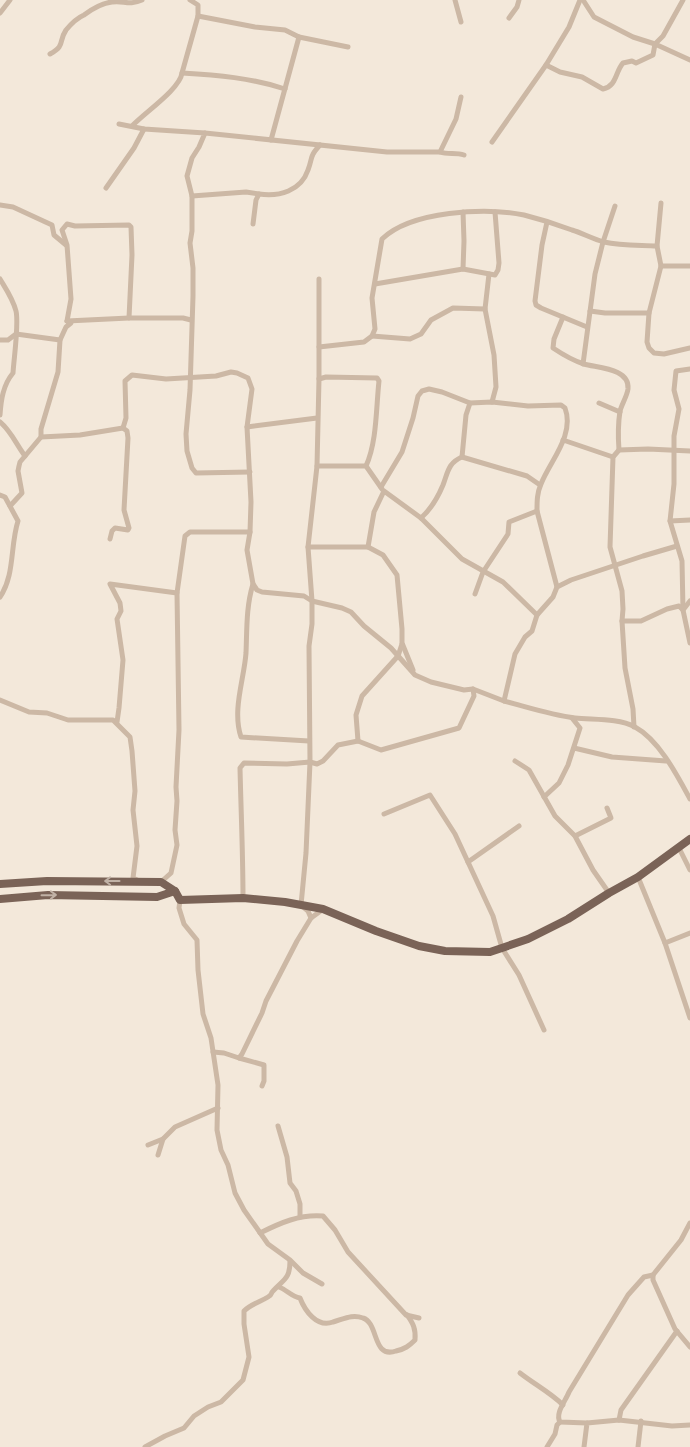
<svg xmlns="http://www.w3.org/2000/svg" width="690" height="1447" font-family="'Sofia Sans Condensed',sans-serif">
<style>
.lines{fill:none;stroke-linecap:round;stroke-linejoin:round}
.minor{stroke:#ccb8a5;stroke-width:5}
.primary{stroke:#7a6357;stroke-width:8}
.oneway{stroke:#c1b2a6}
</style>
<rect width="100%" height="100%" fill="#f3e8da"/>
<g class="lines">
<g class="minor">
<path d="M190,0L198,5V16L182,73C217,75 252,78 285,89"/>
<path d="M455,0L461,22"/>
<path d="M580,0L569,27L546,65L560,72L582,77L603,89C617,86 615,72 623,63L632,61L636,63L653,55L655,44L663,36L683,0"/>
<path d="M583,0L594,17L633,37L655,44L690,60"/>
<path d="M0,13L10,0"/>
<path d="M198,16L255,27L285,30L299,37"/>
<path d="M509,18L517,7L519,0"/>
<path d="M50,54C66,45 58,42 66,30C71,24 77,18 84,15C92,9 102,3 112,2C124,0 128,6 142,0"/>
<path d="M119,124L144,129L205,133L199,147L192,158L187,176L192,196V231L190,243L193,268V296L190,390L186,434L187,451L192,468L196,473L250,472"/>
<path d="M132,126C144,113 180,89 182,73"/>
<path d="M205,133L387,152H440L456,119L461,97"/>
<path d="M271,140L299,37L348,47"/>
<path d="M492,142L546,65"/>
<path d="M440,152C448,155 456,152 464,155"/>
<path d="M106,188L134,148L144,129"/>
<path d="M259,194C279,197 301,191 308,170C313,157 309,157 320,145"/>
<path d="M192,196L246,192L259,194L256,200L253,224"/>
<path d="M661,203L657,246L661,266L649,313L647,342L649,348L654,353L664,354L690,348"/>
<path d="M0,205L13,207L52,225L54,235L66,245"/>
<path d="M463,212L464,241L463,269"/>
<path d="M547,222L542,245L535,301L536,305L541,308L587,327"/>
<path d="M661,266H690"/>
<path d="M489,274L485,309L494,355L496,387L492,402"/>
<path d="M0,279C6,289 13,299 16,311C19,324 14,357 13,373C3,385 1,400 0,415"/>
<path d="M375,284L463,269L495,275L498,270L499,263L495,212"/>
<path d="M590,311L605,313H649"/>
<path d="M563,317L554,339L553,348C562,354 574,361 584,364C597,368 630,368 628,389C627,396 622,404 620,411C618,424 618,437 619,450"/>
<path d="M67,321L71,299L67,245L62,230L67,224L75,226L129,225L131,227L132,255L129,318"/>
<path d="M372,336L410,339L421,334L431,320L453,308L485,309"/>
<path d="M0,340H8L16,334L60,340"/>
<path d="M319,347L364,342L372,336L375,329L372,298L382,239C411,211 485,207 524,215C540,219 556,224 572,230C582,233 593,239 604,242C621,246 640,245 657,246"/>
<path d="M583,364L595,274L603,242L615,206"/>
<path d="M690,369L676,371L674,390L679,409L674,436V484L670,521L682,561L683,610L690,643"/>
<path d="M319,379L326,377L377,378L379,381C376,408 377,442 366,466"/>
<path d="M599,403L620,412"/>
<path d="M0,422C11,431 16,444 25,456"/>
<path d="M247,427L317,418"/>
<path d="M123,428L126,418L125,381L132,375L166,379L216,376L231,372L237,373L248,378L252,389L247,427L251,502L250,532L247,550L253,584L257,590L262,592L304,596L312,601L342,608L351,612L364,626L391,648L415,675L431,682L464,690L473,689L504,701"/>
<path d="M41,437L80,435L123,428L127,431L128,438L124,510L129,528L128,530L115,528L112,531L110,539"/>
<path d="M563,440L613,457"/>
<path d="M462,457L466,415L470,403"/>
<path d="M317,466H366L382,489"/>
<path d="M381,487L402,452L413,418L418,396L422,391L429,389L442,392L470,403L492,402L528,406L561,405L565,408C575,435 550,461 541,484C537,493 537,501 537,511L557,587"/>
<path d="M0,495L5,497L18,521C10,546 15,575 0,597"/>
<path d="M10,506L22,493L18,471L19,466L20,462L41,437V429L58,372L60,340L66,327L71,323L67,321L129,318H183L191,320"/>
<path d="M421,518C430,510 438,497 443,485C448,472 448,463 462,457L527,476L540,485"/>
<path d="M670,521L690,520"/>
<path d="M308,547H368L374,512L384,491L421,518L462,559L503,582L537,615L532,631L525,637L515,654L504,701C527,707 551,715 575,718C593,720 618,718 635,727C659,740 677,775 690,799"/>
<path d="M368,547L383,555L397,575L402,629V643L413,670"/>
<path d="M253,584C246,607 247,629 246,653C244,680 232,710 241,737L309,741"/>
<path d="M475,594L483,572L508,534L509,522L537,511"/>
<path d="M537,615L553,597L557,587L571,580L643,556L677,546"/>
<path d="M622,621H641L667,609L679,606L683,610L690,601"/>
<path d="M0,700L29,712L47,713L68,720H113L130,737L132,751L135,791L133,810L137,846L133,878L139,881"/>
<path d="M117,722L119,708L123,660L117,619L121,611L120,603L110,584L177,593"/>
<path d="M634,727L633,709L625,668L622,621L623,609L622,591L610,547L613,457L619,450L648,449L690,451"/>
<path d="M358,741L356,715L362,696L398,656L402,644"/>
<path d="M574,748L612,757L666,761"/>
<path d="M515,761L529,770L555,816L575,836L593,870L609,893"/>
<path d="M544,797L559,783L568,765L580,728L572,718"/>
<path d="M384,814L430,795L455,834L493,916L502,948L519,975L544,1030"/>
<path d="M575,836L611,818L607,808"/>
<path d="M679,848L690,870"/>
<path d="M468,862L519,826"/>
<path d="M638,877L665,943L690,933"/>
<path d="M161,882L171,873L177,845L175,830L177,801L176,787L179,730L177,593L185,536L190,532H250"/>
<path d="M243,898C243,855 241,812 240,768L244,763L287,764L310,762L317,764L323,761L338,745L358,741L381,750L459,728L474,696L473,689"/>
<path d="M180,900L179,908L184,924L197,940L198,970L203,1014L211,1038L218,1085L217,1130L221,1150L228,1165L235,1193L244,1210L268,1244L290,1260L303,1273L322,1284"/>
<path d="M311,918L308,911L301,905L306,853L310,762L309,646L312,624V601L308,547L317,466L319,379V279"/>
<path d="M665,943L690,1018"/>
<path d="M213,1052L224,1053L239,1058L242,1054L262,1013L266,1001L297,941L311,918L322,910"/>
<path d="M239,1058L264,1065V1081L262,1086"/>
<path d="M278,1126L287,1157L290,1183L296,1191L300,1204V1217"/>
<path d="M148,1145L163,1139L175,1127L218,1108"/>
<path d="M158,1155L163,1139"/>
<path d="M690,1223L681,1240L653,1275V1280L675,1329L690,1347"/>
<path d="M260,1233C280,1223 300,1214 323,1216L335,1230L348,1252L406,1315L419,1318"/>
<path d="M279,1287C287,1290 292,1297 300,1298C305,1311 317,1328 333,1322C344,1319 352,1314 363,1318C379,1323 372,1359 396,1351C405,1349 409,1346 415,1340C416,1329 413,1323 407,1315"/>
<path d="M520,1373C534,1384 551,1393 563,1405"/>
<path d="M619,1420L621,1410L677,1331"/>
<path d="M587,1423L560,1422C555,1413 565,1402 569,1392L628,1295L644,1277L653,1275"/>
<path d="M145,1447L165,1436L184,1428L194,1416L208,1407L221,1402L243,1380L249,1357L244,1324V1311C251,1304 260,1302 268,1297C273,1294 270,1294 273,1291C284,1279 290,1279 290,1261"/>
<path d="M547,1447L555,1434L557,1425L560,1422"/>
<path d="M584,1447L587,1423L619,1420L672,1426L690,1425"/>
<path d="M638,1447L641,1421"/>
</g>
<g class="primary">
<path d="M0,884L47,881L161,882L175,891L180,900L243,898L285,902L323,909L376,931L419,946L445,951L490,952L528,939L568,919L609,893L638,877L690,839"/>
<path d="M0,899L48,895L157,897L175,891"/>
</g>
</g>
<defs><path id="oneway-shaft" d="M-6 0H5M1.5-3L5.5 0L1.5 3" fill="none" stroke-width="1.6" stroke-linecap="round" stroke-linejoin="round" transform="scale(1.25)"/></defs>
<g class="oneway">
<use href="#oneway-shaft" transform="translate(112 881) rotate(-180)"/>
<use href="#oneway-shaft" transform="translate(49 895) rotate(-1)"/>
</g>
</svg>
